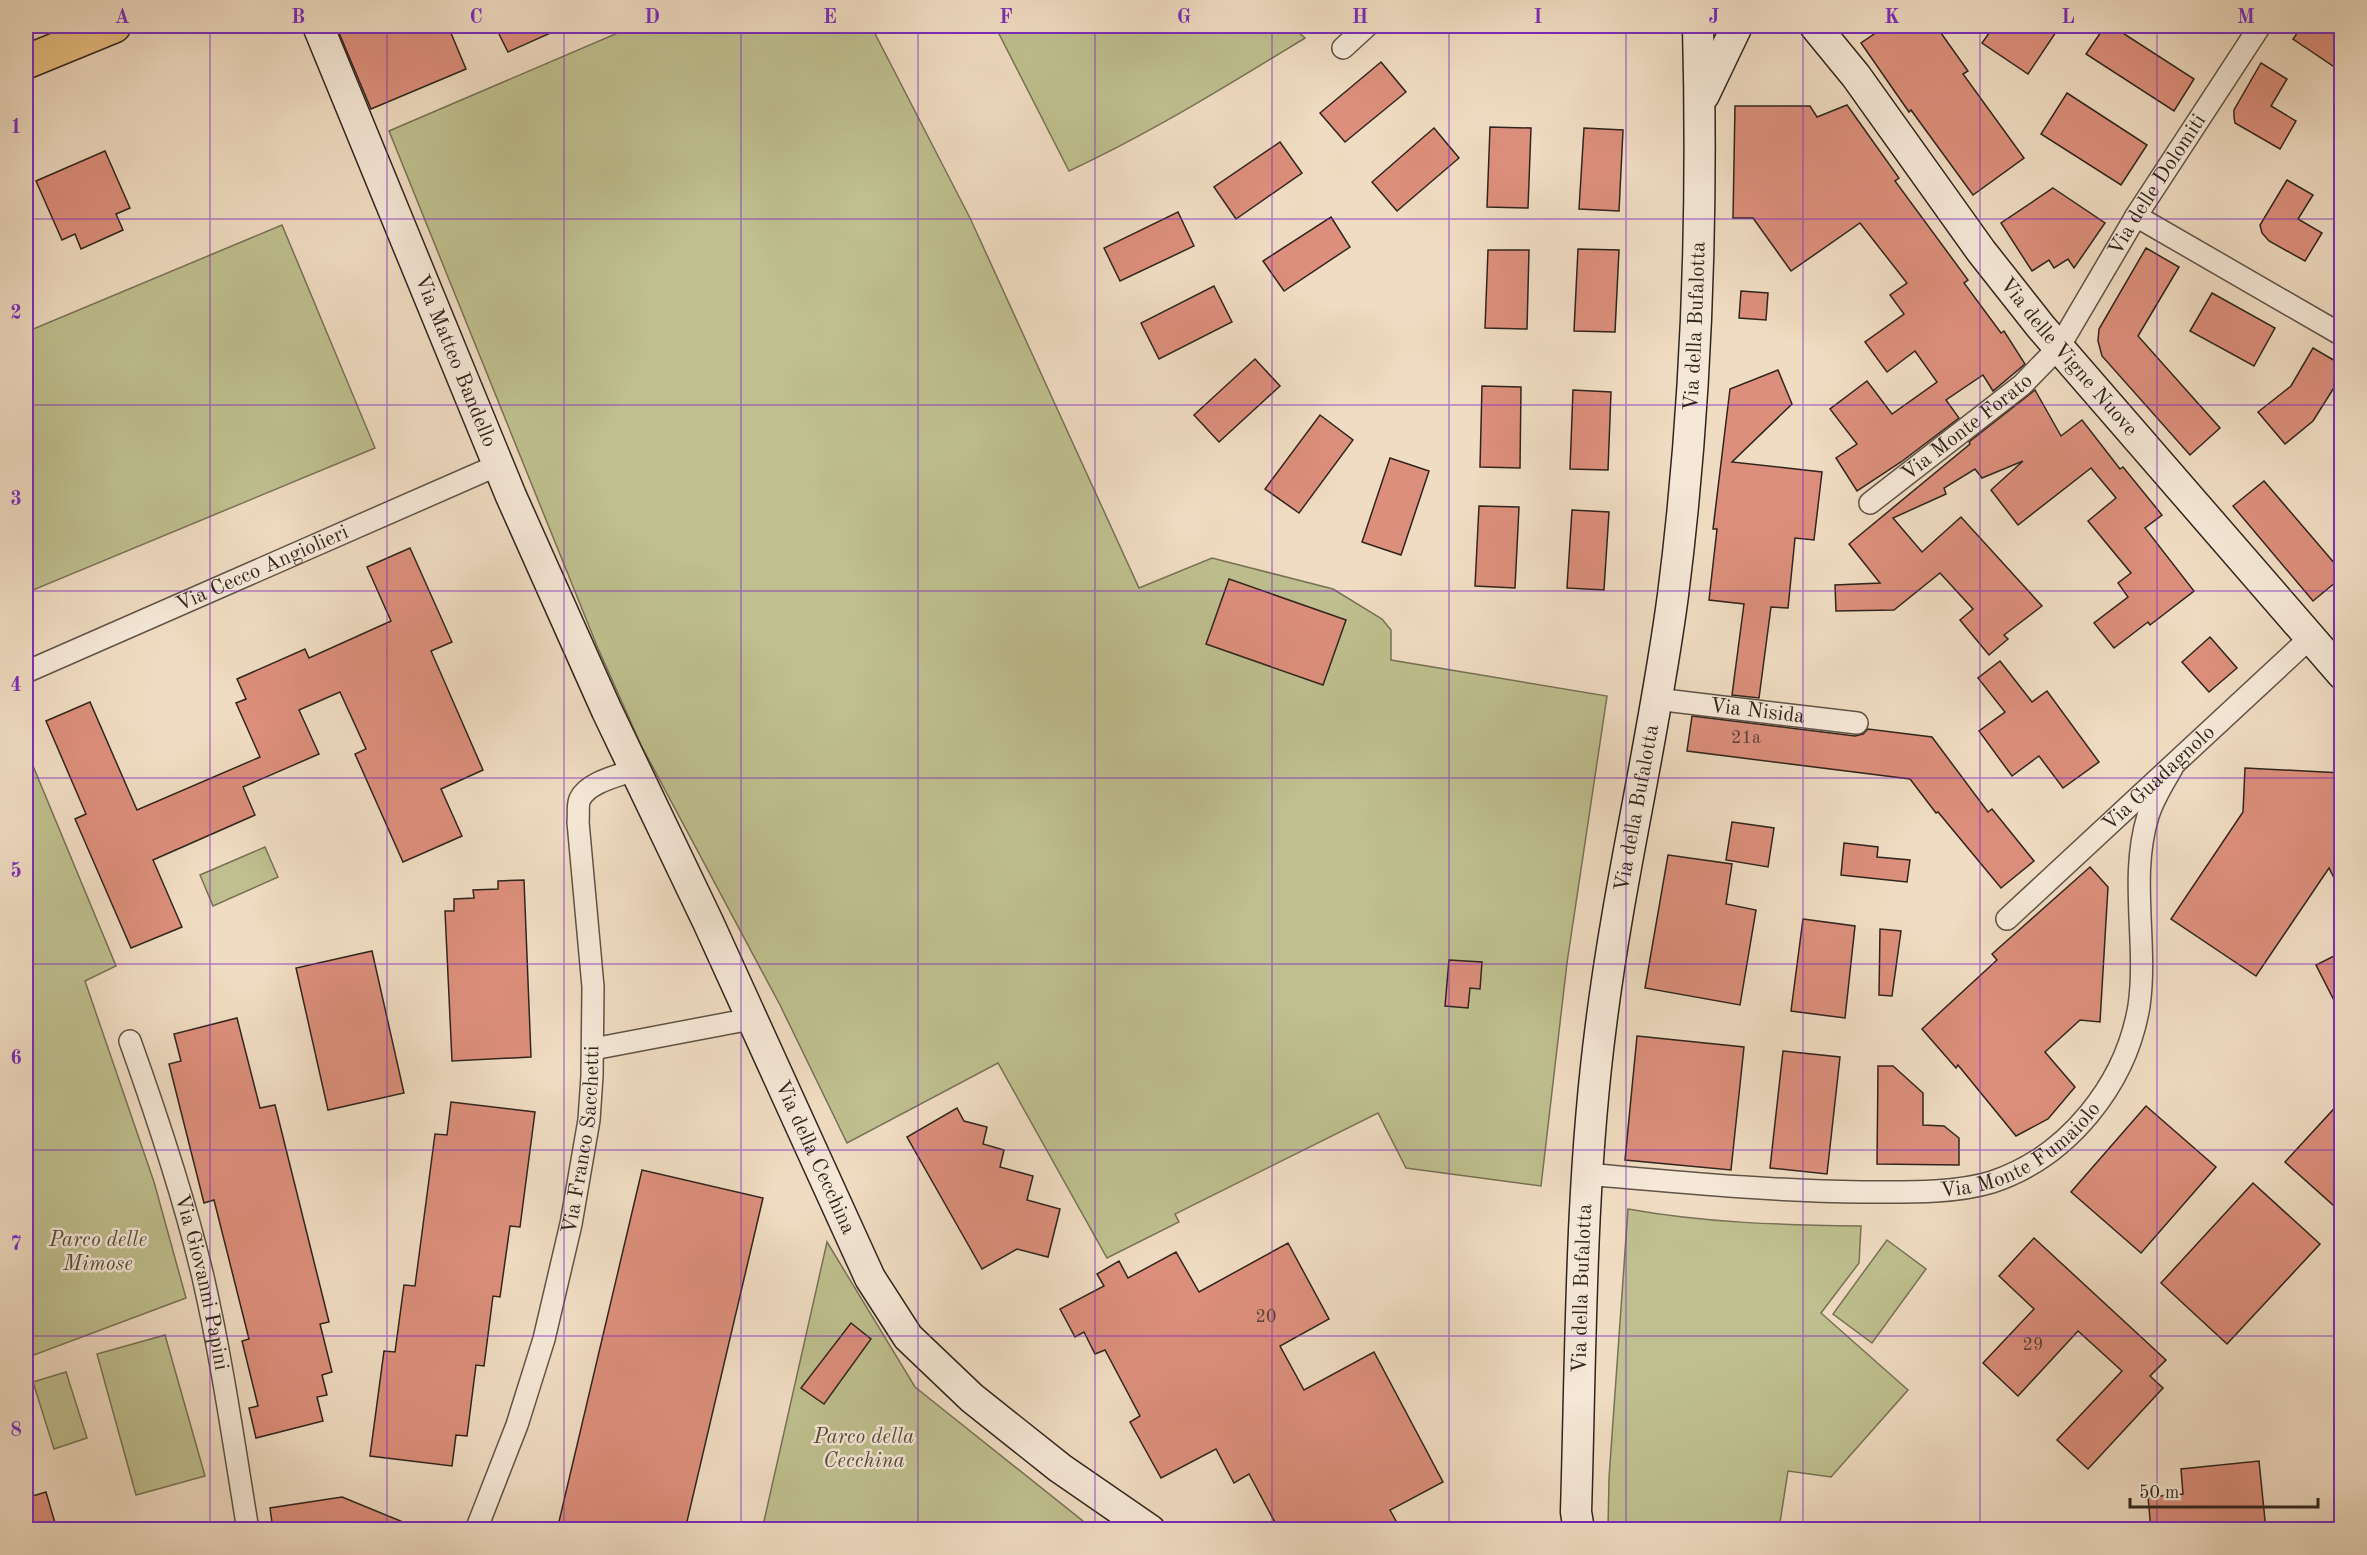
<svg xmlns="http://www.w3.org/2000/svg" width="2367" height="1555" font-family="'Old Standard TT',serif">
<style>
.green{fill:#bfbf8f;stroke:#787256;stroke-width:1.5}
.building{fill:#dc8f7c;stroke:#30251e;stroke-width:1.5}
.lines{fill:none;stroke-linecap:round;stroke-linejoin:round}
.street-casing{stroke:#605347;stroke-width:24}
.secondary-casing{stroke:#30251e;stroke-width:33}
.primary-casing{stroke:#30251e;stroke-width:36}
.street{stroke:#f5e8d7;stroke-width:21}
.secondary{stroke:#f5e8d7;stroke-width:30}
.primary{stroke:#e8be81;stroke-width:33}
.grid{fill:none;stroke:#7b2cbf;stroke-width:1.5;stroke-opacity:0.55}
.labels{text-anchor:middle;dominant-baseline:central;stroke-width:5;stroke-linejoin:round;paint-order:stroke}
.number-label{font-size:18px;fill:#5b4036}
.street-label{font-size:21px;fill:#30251e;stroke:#f5e8d7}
.park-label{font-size:21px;font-style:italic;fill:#544c3a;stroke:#f5e8d7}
.neatline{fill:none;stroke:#7b2cbf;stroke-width:2}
.grid-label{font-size:20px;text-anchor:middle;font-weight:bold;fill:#7b2cbf}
</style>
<rect width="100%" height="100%" fill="#f0dcc2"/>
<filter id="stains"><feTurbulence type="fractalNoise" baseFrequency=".00333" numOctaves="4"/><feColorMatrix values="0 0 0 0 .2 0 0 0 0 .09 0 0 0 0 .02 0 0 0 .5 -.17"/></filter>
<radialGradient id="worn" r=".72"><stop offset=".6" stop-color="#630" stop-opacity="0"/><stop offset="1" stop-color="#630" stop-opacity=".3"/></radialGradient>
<g class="green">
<path d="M634,26H871L970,218L1139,588L1212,558L1333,589L1382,619L1391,630V660L1607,696L1567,963L1541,1186L1406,1168L1378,1113L1175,1214L1179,1222L1107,1258L998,1063L847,1143L780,1005L641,745L597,646L389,131Z"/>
<path d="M995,26H1291L1305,38C1228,85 1151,133 1069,171Z"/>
<path d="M282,225L375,448L26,593V332Z"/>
<path d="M26,749L116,966L85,981L154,1182L186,1298L26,1358Z"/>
<path d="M265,847L278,877L213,906L200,875Z"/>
<path d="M1628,1209C1706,1223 1783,1225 1861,1226L1859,1263L1821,1313L1908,1390L1831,1477L1788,1471L1779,1529H1608L1609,1478Z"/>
<path d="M1887,1240L1926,1269L1872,1343L1833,1314Z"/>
<path d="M827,1242L915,1387L1093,1529L762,1530Z"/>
<path d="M165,1335L205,1476L136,1495L97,1354Z"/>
<path d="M66,1372L87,1438L54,1449L33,1382Z"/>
</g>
<g class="building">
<path d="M342,26H448L466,69L371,109L337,28Z"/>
<path d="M495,26H566L508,52Z"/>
<path d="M1886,26H1936L1968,71L1963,74L2024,158L1973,195L1911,110L1909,112L1861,43Z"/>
<path d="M1994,26H2060L2028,74L1982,43Z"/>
<path d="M2105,26H2112L2194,79L2174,111L2086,54Z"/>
<path d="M2302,26H2342V72L2293,39Z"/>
<path d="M1381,62L1406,92L1345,142L1320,113Z"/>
<path d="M2261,63L2287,79L2271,106L2296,121L2280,149L2235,123L2234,117V110Z"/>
<path d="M2067,93L2147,145L2121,185L2041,134Z"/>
<path d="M1847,105L1899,178L1895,181L1968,280L1964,283L2001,333L2004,331L2025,364L1993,391L1983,375L1946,400L1959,418L1901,462L1857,491L1836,458L1857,444L1830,409L1867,381L1892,414L1937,382L1915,351L1887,372L1865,342L1904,314L1890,295L1907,283L1860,223L1791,271L1753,218H1733L1735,106H1810L1817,117Z"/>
<path d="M1490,127L1531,128L1528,208L1487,207Z"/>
<path d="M1434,128L1459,158L1397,211L1372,182Z"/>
<path d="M1584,128L1623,130L1619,211L1579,209Z"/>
<path d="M1280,142L1302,173L1236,219L1214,187Z"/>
<path d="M105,151L130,208L116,214L123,230L81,249L75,234L62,240L36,181Z"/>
<path d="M2287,180L2313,195L2298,219L2322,233L2305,261L2269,241L2262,233L2260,225Z"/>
<path d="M2053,188L2105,223L2074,268L2068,259L2054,268L2049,260L2032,271L2001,223Z"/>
<path d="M1178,212L1194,246L1120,281L1104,248Z"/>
<path d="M1331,217L1350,247L1284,291L1263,261Z"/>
<path d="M2146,248L2179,267L2138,336L2220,428L2190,455L2102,356L2098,341L2099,329Z"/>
<path d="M1578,249L1619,250L1615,332L1574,331Z"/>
<path d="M1488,250H1529L1527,329L1485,328Z"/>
<path d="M1214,286L1232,322L1159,359L1141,323Z"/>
<path d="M1741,291L1768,293L1766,320L1739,318Z"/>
<path d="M2212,293L2275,328L2254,366L2190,331Z"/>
<path d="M2313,348L2342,365V375L2313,421L2285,444L2258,412L2291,386Z"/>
<path d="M1255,359L1280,386L1219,442L1194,415Z"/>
<path d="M1778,370L1792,404L1732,462L1822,472L1814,540L1795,538L1788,608L1771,607L1759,698L1732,695L1744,604L1709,600L1717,529H1713L1730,389Z"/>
<path d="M1482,386L1521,387L1520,468L1480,467Z"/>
<path d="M1573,390L1611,392L1608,470L1570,469Z"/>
<path d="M2035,390L2061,436L2082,420L2120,469L2123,467L2162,515L2145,528L2194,591L2150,625L2148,622L2114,648L2094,623L2128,597L2118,583L2131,573L2088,521L2116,498L2091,468L2018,525L1991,490L2023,461L1982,478L1975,469L1944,488L1946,494L1893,518L1922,552L1961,517L2042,606L2004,635L2008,639L1989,655L1960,620L1973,609L1940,573L1894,610L1836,611L1835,585L1880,583L1849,544L1970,444L1969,442Z"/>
<path d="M1320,415L1353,440L1299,513L1265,489Z"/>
<path d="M1390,458L1429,471L1401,555L1362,542Z"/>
<path d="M2264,481L2342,572V577L2313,601L2233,506Z"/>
<path d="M1479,506L1519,507L1515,588L1475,586Z"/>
<path d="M1572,510L1609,512L1604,590L1567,588Z"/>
<path d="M410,548L452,642L431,651L483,770L441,789L462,836L403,862L355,754L366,749L340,692L299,710L319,754L243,787L255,815L153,860L182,927L131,948L75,819L86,814L46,721L90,702L137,810L260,757L236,703L246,699L237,679L305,649L309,658L391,621L367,567Z"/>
<path d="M1229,579L1346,620L1323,685L1206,644Z"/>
<path d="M2210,637L2237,668L2209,692L2182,662Z"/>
<path d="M2000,661L2032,702L2047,691L2099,762L2063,788L2039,756L2012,776L1979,731L2005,712L1978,678Z"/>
<path d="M1692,716L1855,736L1863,734L1868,729L1932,737L1988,812L1992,809L2034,861L2001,888L1938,812L1936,813L1910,779L1687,751Z"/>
<path d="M2245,768L2342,773V894L2329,868L2256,976L2171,919L2243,812Z"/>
<path d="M1732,822L1774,828L1768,867L1726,860Z"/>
<path d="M1844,843L1878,847L1877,857L1910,860L1907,882L1841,875Z"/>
<path d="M1668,855L1732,864L1726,904L1756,910L1740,1005L1645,988Z"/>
<path d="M2090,867L2108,887L2100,1022L2080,1020L2045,1052L2075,1087L2048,1119L2016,1136L1958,1065L1956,1068L1922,1029L1997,960L1992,954Z"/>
<path d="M524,880L531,1057L452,1061L445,911H454V899L474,898L473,890L498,889V881Z"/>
<path d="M1803,919L1855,926L1845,1018L1791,1011Z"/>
<path d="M1880,929L1901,931L1892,996L1879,995Z"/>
<path d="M372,951L404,1093L328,1110L296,968Z"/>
<path d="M2342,952V1016L2316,965Z"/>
<path d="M1449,960L1482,962L1480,989L1470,988L1468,1008L1445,1006Z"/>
<path d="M237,1018L260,1108L275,1105L329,1322L320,1324L332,1372L322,1375L327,1395L317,1397L323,1421L256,1438L249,1408L258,1406L242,1341L249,1339L214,1200L204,1203L169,1064L181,1061L174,1034Z"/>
<path d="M1637,1036L1744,1047L1731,1170L1625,1160Z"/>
<path d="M1783,1051L1840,1057L1827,1174L1770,1168Z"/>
<path d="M1878,1066H1893L1923,1093V1125L1944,1126L1959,1138V1165L1877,1164Z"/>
<path d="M2342,1100V1213L2285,1162Z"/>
<path d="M451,1102L535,1112L520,1227L510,1226L500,1297L493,1296L484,1366L476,1365L467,1436L456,1435L452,1466L370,1456L384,1351L395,1352L404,1285L415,1286L435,1134L447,1135Z"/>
<path d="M2146,1106L2216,1167L2141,1253L2071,1192Z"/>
<path d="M957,1108L964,1121L987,1127L983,1144L1004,1150L1000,1167L1033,1176L1027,1200L1060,1209L1048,1257L1017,1249L982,1269L907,1137Z"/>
<path d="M642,1170L763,1198L685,1530H557Z"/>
<path d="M2253,1183L2320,1244L2227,1344L2161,1283Z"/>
<path d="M2034,1238L2166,1360L2150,1376L2163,1388L2088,1469L2057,1440L2122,1371L2078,1331L2018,1396L1983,1363L2034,1309L1999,1276Z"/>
<path d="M1288,1243L1329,1319L1280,1346L1304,1390L1374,1352L1443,1482L1390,1510L1401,1530H1279L1249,1474L1234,1483L1216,1449L1161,1478L1130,1422L1140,1416L1105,1350L1095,1354L1084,1332L1075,1337L1060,1309L1104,1286L1097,1274L1119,1261L1128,1278L1176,1252L1199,1292Z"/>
<path d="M851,1323L871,1339L824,1404L801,1388Z"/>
<path d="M2259,1461L2266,1530H2151L2148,1497L2183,1494L2181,1469Z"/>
<path d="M46,1492L57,1530H26V1498Z"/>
<path d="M342,1497L420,1529V1530H273L270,1508Z"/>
</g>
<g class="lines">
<defs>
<g id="street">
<path d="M1343,48L1367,26"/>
<path d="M2136,216L2342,335"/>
<path id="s1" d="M1870,503L2022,385L2059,347L2136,216L2260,26"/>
<path id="s2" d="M26,672L498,465"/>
<path id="s3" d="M1656,699L1857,723"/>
<path id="s4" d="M2007,919L2311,637"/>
<path id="s5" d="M130,1041C158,1119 184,1197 203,1277C222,1360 234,1445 248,1530"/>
<path d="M593,1049L751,1019"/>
<path id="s6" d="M1586,1174C1678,1182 1769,1191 1862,1192C1902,1192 1953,1194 1992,1182C2068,1157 2126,1084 2139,1006C2148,944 2129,877 2148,816C2153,799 2163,784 2172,768"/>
<path id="s7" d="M476,1530L517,1425L544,1339L571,1224L589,1120L592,1076L593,987L578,822C579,815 577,805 580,799C588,782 618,776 634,770"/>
</g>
<g id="secondary">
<path id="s8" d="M318,26L511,496L607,711L708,922L870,1278L908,1337L972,1398L1060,1468L1150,1530"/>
<path id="s9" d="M1815,26L1856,76L1981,251L2041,327L2342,674"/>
<path d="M1704,95L1737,26"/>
<path id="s10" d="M1579,1530L1576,1512C1581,1349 1580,1186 1601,1025C1619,880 1654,739 1673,595C1697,407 1703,215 1698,26"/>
</g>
<path id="primary" d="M26,62L114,26"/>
</defs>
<use href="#street" class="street-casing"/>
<use href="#secondary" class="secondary-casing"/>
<use href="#primary" class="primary-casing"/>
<use href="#street" class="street"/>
<use href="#secondary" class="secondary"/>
<use href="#primary" class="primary"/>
</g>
<path class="grid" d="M210,26V1530M387,26V1530M564,26V1530M741,26V1530M918,26V1530M1095,26V1530M1272,26V1530M1449,26V1530M1626,26V1530M1803,26V1530M1980,26V1530M2157,26V1530M26,219H2342M26,405H2342M26,591H2342M26,778H2342M26,964H2342M26,1150H2342M26,1336H2342"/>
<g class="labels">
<g class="number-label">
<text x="1746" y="738">21a</text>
<text x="1266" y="1317">20</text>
<text x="2033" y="1345">29</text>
</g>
<g class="street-label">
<text stroke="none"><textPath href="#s1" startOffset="435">Via delle Dolomiti</textPath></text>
<text stroke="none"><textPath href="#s10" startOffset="1212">Via della Bufalotta</textPath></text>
<text stroke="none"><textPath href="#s9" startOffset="417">Via delle Vigne Nuove</textPath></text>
<text stroke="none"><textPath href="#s8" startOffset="362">Via Matteo Bandello</textPath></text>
<text stroke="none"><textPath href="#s1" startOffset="123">Via Monte Forato</textPath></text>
<text stroke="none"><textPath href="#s2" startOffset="258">Via Cecco Angiolieri</textPath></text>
<text stroke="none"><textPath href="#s3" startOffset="102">Via Nisida</textPath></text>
<text stroke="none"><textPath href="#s4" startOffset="207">Via Guadagnolo</textPath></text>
<text stroke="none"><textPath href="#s10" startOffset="726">Via della Bufalotta</textPath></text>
<text stroke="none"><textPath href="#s7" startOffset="406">Via Franco Sacchetti</textPath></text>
<text stroke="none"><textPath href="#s6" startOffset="447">Via Monte Fumaiolo</textPath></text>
<text stroke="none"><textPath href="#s8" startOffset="1236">Via della Cecchina</textPath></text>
<text stroke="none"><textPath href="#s5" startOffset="252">Via Giovanni Papini</textPath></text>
<text stroke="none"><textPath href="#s10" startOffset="242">Via della Bufalotta</textPath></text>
</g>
<g class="park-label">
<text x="98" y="1240">Parco delle<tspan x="98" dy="24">Mimose</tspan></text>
<text x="864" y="1437">Parco della<tspan x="864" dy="24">Cecchina</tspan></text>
</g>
</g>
<rect width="2367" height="1555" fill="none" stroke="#f0dcc2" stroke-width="66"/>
<path d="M2130 1498v9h188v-9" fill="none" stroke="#30251e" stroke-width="3"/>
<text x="2139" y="1498" font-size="18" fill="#30251e" stroke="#f5e8d7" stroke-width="4.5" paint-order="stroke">50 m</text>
<rect x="33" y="33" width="2301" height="1489" class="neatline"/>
<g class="grid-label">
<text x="122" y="23">A</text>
<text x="298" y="23">B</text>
<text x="476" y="23">C</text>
<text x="652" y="23">D</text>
<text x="830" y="23">E</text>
<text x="1006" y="23">F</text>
<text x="1184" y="23">G</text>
<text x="1360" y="23">H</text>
<text x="1538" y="23">I</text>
<text x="1714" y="23">J</text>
<text x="1892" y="23">K</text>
<text x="2068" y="23">L</text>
<text x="2246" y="23">M</text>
<text x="16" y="133">1</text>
<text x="16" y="319">2</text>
<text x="16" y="505">3</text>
<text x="16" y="691">4</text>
<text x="16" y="877">5</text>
<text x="16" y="1064">6</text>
<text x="16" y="1250">7</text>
<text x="16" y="1436">8</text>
</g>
<rect width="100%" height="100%" filter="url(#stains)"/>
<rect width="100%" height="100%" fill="url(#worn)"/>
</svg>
